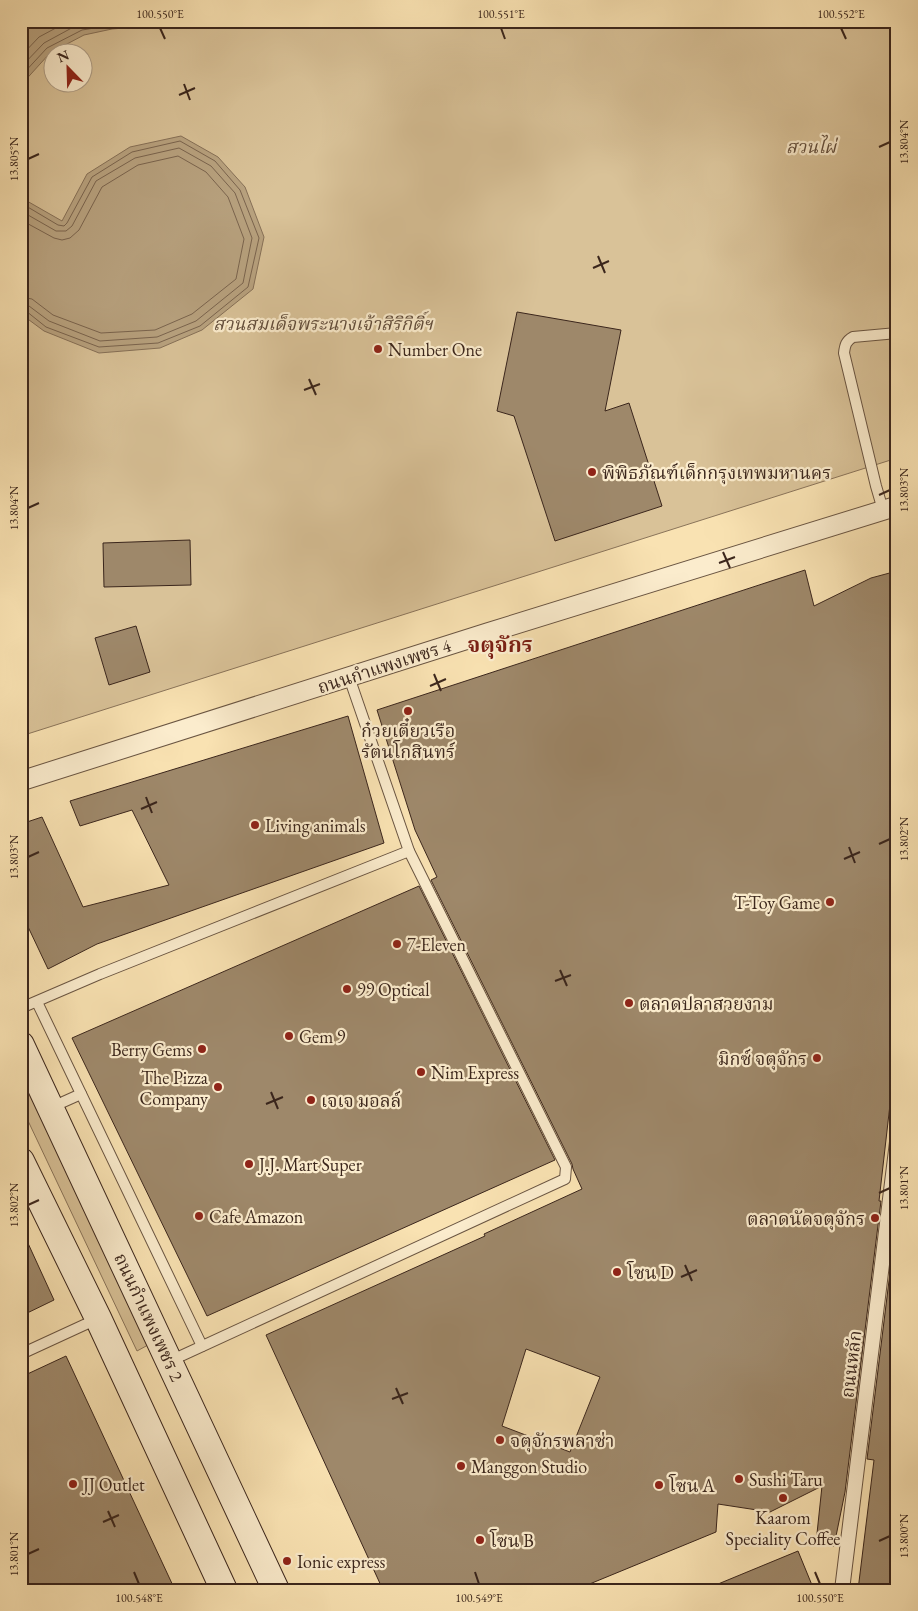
<svg xmlns="http://www.w3.org/2000/svg" width="918" height="1611" font-family="'EB Garamond','Noto Serif Thai',serif">
<style>
.green{fill:#d9c298;stroke:#8a745a;fill-rule:evenodd}
.water{fill:#b8a27f;stroke:#867057}
.lines{fill:none;stroke-linecap:round;stroke-linejoin:round}
.shore{stroke:#7a644e;stroke-width:1}
.building{fill:#9e886a;stroke:#3b261c;fill-rule:evenodd}
.service-casing{stroke:#6a5542;stroke-width:12}
.pedestrian-casing{stroke:#6a5542;stroke-width:16}
.minor-casing{stroke:#6a5542;stroke-width:21}
.secondary-casing{stroke:#3b261c;stroke-width:28}
.service{stroke:#fbeccd;stroke-width:10}
.pedestrian{stroke:#fbeccd;stroke-width:14}
.minor{stroke:#fbeccd;stroke-width:19}
.secondary{stroke:#fbeccd;stroke-width:26}
.ticks{fill:none;stroke:#3b261c;stroke-width:2}
.poi-dot{fill:#8f2418;stroke:#fbeccd;stroke-width:2}
.labels{text-anchor:middle;dominant-baseline:central;stroke-width:4.5;stroke-linejoin:round;paint-order:stroke}
.park-label{font-size:18px;font-style:italic;fill:#624d3b;stroke:#fbeccd}
.poi-label{font-size:18px;fill:#3b261c;stroke:#fbeccd;text-anchor:start}
.street-label{font-size:18px;fill:#3b261c;stroke:#fbeccd}
.district-label{font-size:22px;font-weight:bold;fill:#7a1f14;stroke:#fbeccd}
.neatline{fill:none;stroke:#3b261c;stroke-width:2}
.ticks-label{font-size:12px;text-anchor:middle;fill:#3b261c}
</style>
<rect width="100%" height="100%" fill="#f9e2b2"/>
<filter id="stains"><feTurbulence type="fractalNoise" baseFrequency=".004" numOctaves="4"/><feColorMatrix values="0 0 0 0 .2 0 0 0 0 .09 0 0 0 0 .02 0 0 0 .5 -.17"/></filter>
<radialGradient id="worn" r=".72"><stop offset=".6" stop-color="#630" stop-opacity="0"/><stop offset="1" stop-color="#630" stop-opacity=".3"/></radialGradient>
<g class="green">
<path d="M21,21H897V458L21,736ZM52,52H82V82H52Z"/>
<path d="M21,1068L148,1345L137,1351L21,1106Z"/>
</g>
<g class="water">
<path d="M21,21H153L136,27L112,29L84,35L50,53L21,85Z"/>
<path d="M181,136L218,157L245,187L264,237L253,289L202,330L160,348L99,353L44,331L21,314V195L27,201L62,221L87,174L130,147Z"/>
</g>
<g class="lines">
<g class="shore">
<path d="M21,56L39,37L69,21"/>
<path d="M21,67L44,43L79,24L94,21"/>
<path d="M21,76L47,48L82,30L138,21"/>
<path d="M21,203L58,225L64,226L67,223L92,177L132,152L180,141L215,161L240,190L259,238L248,287L200,326L158,343L99,347L46,327L26,311L21,310"/>
<path d="M21,211L56,231H66L72,226L96,181L135,158L179,148L211,166L235,193L252,238L243,283L196,321L157,337L100,341L49,321L29,306L21,304"/>
<path d="M21,220L54,238L62,240L70,238L79,230L102,187L138,165L178,156L206,172L228,197L244,239L236,279L192,314L155,330L101,333L53,315L32,299L21,297"/>
</g>
</g>
<g class="building">
<path d="M517,312L621,330L605,411L629,403L662,506L555,541L514,416L497,411Z"/>
<path d="M190,540L191,585L104,587L103,543Z"/>
<path d="M805,570L814,606L871,578L897,571V1043L879,1201H881L845,1492L834,1546L816,1543L822,1486L770,1512L718,1504L716,1532L575,1590H383L266,1335L485,1236L484,1234L582,1189L573,1169L572,1164L431,880L437,877L415,830L377,710ZM526,1349L600,1377L570,1452L502,1426Z"/>
<path d="M136,626L150,672L109,685L95,638Z"/>
<path d="M348,716L384,843L97,944L48,969L21,912V824L42,817L83,907L169,885L132,810L80,826L70,801Z"/>
<path d="M419,886L555,1160L207,1316L72,1038Z"/>
<path d="M897,1216V1590H858L874,1460L867,1459Z"/>
<path d="M21,1228L54,1300L21,1316Z"/>
<path d="M66,1356L175,1590H21V1377Z"/>
<path d="M798,1551L814,1590H706V1589Z"/>
</g>
<g class="lines">
<defs>
<g id="service">
<path d="M883,510L876,486L844,353C845,345 846,341 853,337L897,333"/>
<path d="M37,1002L202,1346"/>
<path d="M21,1008L100,974L409,851"/>
<path d="M52,1107L81,1094"/>
<path d="M21,1354L97,1319"/>
<path d="M170,1361L565,1179L566,1167L409,851L349,677"/>
</g>
<path id="pedestrian" d="M842,1590L897,1142"/>
<path id="minor" d="M21,781L487,633L897,506"/>
<g id="secondary">
<path d="M21,1045L276,1590"/>
<path d="M21,1161L98,1318L224,1590"/>
</g>
</defs>
<use href="#service" class="service-casing"/>
<use href="#pedestrian" class="pedestrian-casing"/>
<use href="#minor" class="minor-casing"/>
<use href="#secondary" class="secondary-casing"/>
<use href="#service" class="service"/>
<use href="#pedestrian" class="pedestrian"/>
<use href="#minor" class="minor"/>
<use href="#secondary" class="secondary"/>
</g>
<path class="ticks" d="M160,28L165,39M501,28L505,39M841,28L846,39M184,84L190,100M179,95L195,88M879,147L890,142M28,159L39,154M598,256L605,273M593,268L609,261M309,379L316,395M304,390L320,384M879,495L890,490M28,508L39,503M723,552L730,568M719,563L735,557M434,674L441,691M430,686L446,679M146,797L152,813M141,809L157,802M879,844L890,839M849,847L855,863M28,857L39,852M844,859L860,852M560,970L567,986M555,981L571,975M271,1092L278,1109M266,1104L283,1097M879,1193L890,1188M28,1205L39,1200M685,1265L692,1281M681,1277L697,1270M396,1388L403,1404M392,1399L408,1393M108,1511L115,1527M103,1522L119,1515M879,1541L890,1536M28,1554L39,1549M134,1572L139,1584M475,1572L479,1584M815,1572L820,1584"/>
<g class="poi-dot">
<circle cx="378" cy="349" r="5"/>
<circle cx="592" cy="472" r="5"/>
<circle cx="408" cy="711" r="5"/>
<circle cx="255" cy="825" r="5"/>
<circle cx="830" cy="902" r="5"/>
<circle cx="397" cy="944" r="5"/>
<circle cx="347" cy="989" r="5"/>
<circle cx="629" cy="1003" r="5"/>
<circle cx="289" cy="1036" r="5"/>
<circle cx="202" cy="1049" r="5"/>
<circle cx="817" cy="1058" r="5"/>
<circle cx="421" cy="1072" r="5"/>
<circle cx="218" cy="1087" r="5"/>
<circle cx="311" cy="1100" r="5"/>
<circle cx="249" cy="1164" r="5"/>
<circle cx="199" cy="1216" r="5"/>
<circle cx="875" cy="1218" r="5"/>
<circle cx="617" cy="1272" r="5"/>
<circle cx="500" cy="1440" r="5"/>
<circle cx="461" cy="1466" r="5"/>
<circle cx="739" cy="1479" r="5"/>
<circle cx="73" cy="1484" r="5"/>
<circle cx="659" cy="1485" r="5"/>
<circle cx="783" cy="1498" r="5"/>
<circle cx="480" cy="1540" r="5"/>
<circle cx="287" cy="1561" r="5"/>
</g>
<g class="labels">
<g class="park-label">
<text x="811" y="146">สวนไผ่</text>
<text x="323" y="323">สวนสมเด็จพระนางเจ้าสิริกิติ์ฯ</text>
</g>
<g class="poi-label">
<text x="388" y="349">Number One</text>
<text x="602" y="472">พิพิธภัณฑ์เด็กกรุงเทพมหานคร</text>
<text x="408" y="730" text-anchor="middle">ก๋วยเตี๋ยวเรือ<tspan x="408" dy="21">รัตนโกสินทร์</tspan></text>
<text x="265" y="825">Living animals</text>
<text x="820" y="902" text-anchor="end">T-Toy Game</text>
<text x="407" y="944">7-Eleven</text>
<text x="357" y="989">99 Optical</text>
<text x="639" y="1003">ตลาดปลาสวยงาม</text>
<text x="299" y="1036">Gem 9</text>
<text x="192" y="1049" text-anchor="end">Berry Gems</text>
<text x="807" y="1058" text-anchor="end">มิกซ์ จตุจักร</text>
<text x="431" y="1072">Nim Express</text>
<text x="208" y="1077" text-anchor="end">The Pizza<tspan x="208" dy="21">Company</tspan></text>
<text x="321" y="1100">เจเจ มอลล์</text>
<text x="259" y="1164">J.J. Mart Super</text>
<text x="209" y="1216">Cafe Amazon</text>
<text x="865" y="1218" text-anchor="end">ตลาดนัดจตุจักร</text>
<text x="627" y="1272">โซน D</text>
<text x="510" y="1440">จตุจักรพลาซ่า</text>
<text x="471" y="1466">Manggon Studio</text>
<text x="749" y="1479">Sushi Taru</text>
<text x="83" y="1484">JJ Outlet</text>
<text x="669" y="1485">โซน A</text>
<text x="783" y="1517" text-anchor="middle">Kaarom<tspan x="783" dy="21">Speciality Coffee</tspan></text>
<text x="490" y="1540">โซน B</text>
<text x="297" y="1561">Ionic express</text>
</g>
<g class="street-label">
<text transform="translate(384 666) rotate(-18)">ถนนกำแพงเพชร 4</text>
<text transform="translate(149 1317) rotate(65)">ถนนกำแพงเพชร 2</text>
<text transform="translate(851 1364) rotate(-83)">ถนนหลัก</text>
</g>
<g class="district-label">
<text x="500" y="644">จตุจักร</text>
</g>
</g>
<rect width="918" height="1611" fill="none" stroke="#f9e2b2" stroke-width="55"/>
<g transform="translate(68 68) rotate(337)"><circle r="24" fill="#fbeccd" stroke="#ae9d86"/>
<path d="M0-4L9 19L0 12L-9 19Z" fill="#8f2418"/>
<text y="-8" font-size="14" font-weight="bold" text-anchor="middle" fill="#3b261c">N</text>
</g>
<rect x="28" y="28" width="862" height="1556" class="neatline"/>
<g class="ticks-label">
<text x="160" y="18">100.550°E</text>
<text x="501" y="18">100.551°E</text>
<text x="841" y="18">100.552°E</text>
<text transform="translate(904 142) rotate(-90)" y="4">13.804°N</text>
<text transform="translate(14 159) rotate(-90)" y="4">13.805°N</text>
<text transform="translate(904 490) rotate(-90)" y="4">13.803°N</text>
<text transform="translate(14 508) rotate(-90)" y="4">13.804°N</text>
<text transform="translate(904 839) rotate(-90)" y="4">13.802°N</text>
<text transform="translate(14 857) rotate(-90)" y="4">13.803°N</text>
<text transform="translate(904 1188) rotate(-90)" y="4">13.801°N</text>
<text transform="translate(14 1205) rotate(-90)" y="4">13.802°N</text>
<text transform="translate(904 1536) rotate(-90)" y="4">13.800°N</text>
<text transform="translate(14 1554) rotate(-90)" y="4">13.801°N</text>
<text x="139" y="1602">100.548°E</text>
<text x="479" y="1602">100.549°E</text>
<text x="820" y="1602">100.550°E</text>
</g>
<rect width="100%" height="100%" filter="url(#stains)"/>
<rect width="100%" height="100%" fill="url(#worn)"/>
</svg>
